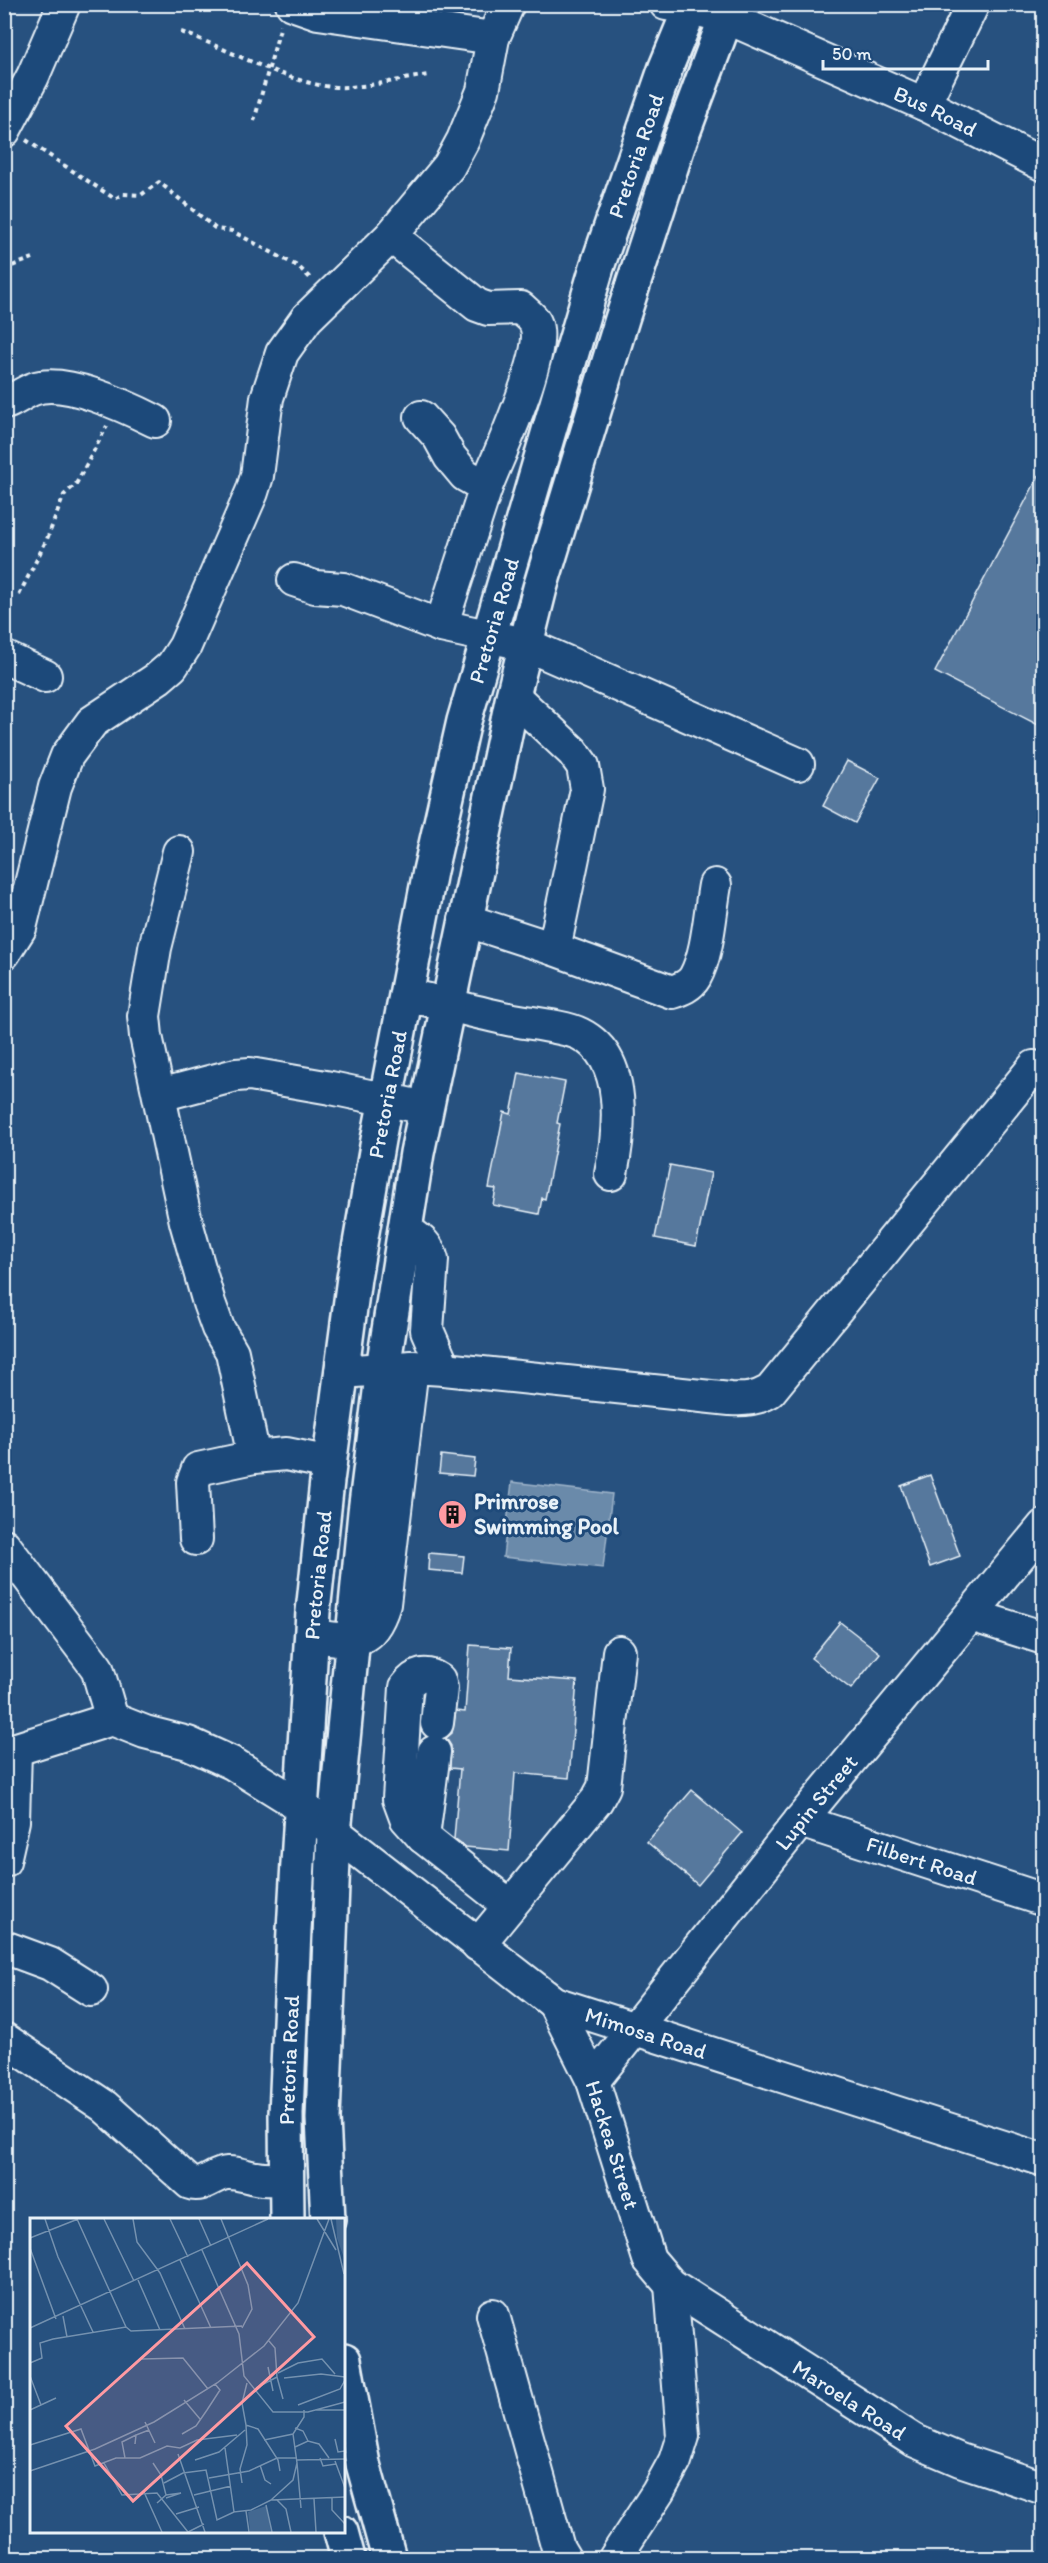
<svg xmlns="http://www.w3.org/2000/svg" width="1048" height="2563" font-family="Itim,sans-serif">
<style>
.water{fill:#6b8aaa;stroke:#9db3c9;stroke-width:1.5}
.building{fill:#57789d;stroke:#e8f1f8;stroke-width:1.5}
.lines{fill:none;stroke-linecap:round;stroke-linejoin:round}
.minor-casing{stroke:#e8f1f8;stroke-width:36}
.major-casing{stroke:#e8f1f8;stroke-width:38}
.path{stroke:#e8f1f8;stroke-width:4;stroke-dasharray:4.5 4.5;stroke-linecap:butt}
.minor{stroke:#1f4a7a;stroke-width:32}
.major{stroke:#1f4a7a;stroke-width:33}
.labels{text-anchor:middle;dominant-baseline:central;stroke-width:6;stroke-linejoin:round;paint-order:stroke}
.street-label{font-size:22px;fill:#e8f1f8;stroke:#1f4a7a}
.poi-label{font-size:22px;font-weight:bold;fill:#e8f1f8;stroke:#1f4a7a;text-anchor:start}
.inset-road{fill:none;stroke:#7491af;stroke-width:1.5}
.view{fill:#ff9aa2;fill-opacity:0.15;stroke:#ff9aa2;stroke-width:3}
.inset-edge{fill:none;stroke:#e8f1f8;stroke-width:3}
</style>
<rect width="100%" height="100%" fill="#27517f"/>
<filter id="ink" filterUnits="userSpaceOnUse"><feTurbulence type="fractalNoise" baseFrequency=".0167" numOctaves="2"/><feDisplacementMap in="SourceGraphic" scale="12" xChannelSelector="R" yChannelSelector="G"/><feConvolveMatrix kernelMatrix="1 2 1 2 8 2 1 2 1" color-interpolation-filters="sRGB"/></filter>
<g filter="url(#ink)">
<path class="water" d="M512,1482L612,1494L603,1568L503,1557Z"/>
<g class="building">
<path d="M1044,466V728L935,672Z"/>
<path d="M847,761L880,778L855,823L823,806Z"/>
<path d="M519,1073L565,1082L557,1123L560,1124L545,1199L542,1198L539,1214L493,1205L496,1189L489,1188L504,1112L511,1114Z"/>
<path d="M670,1165L711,1173L696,1246L655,1238Z"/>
<path d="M441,1455L475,1459L473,1476L439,1473Z"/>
<path d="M930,1475L960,1556L930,1567L901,1486Z"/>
<path d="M429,1553L464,1556L462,1573L428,1570Z"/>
<path d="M840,1622L880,1653L851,1689L811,1658Z"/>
<path d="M470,1645L511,1648L509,1676L577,1681L569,1778L515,1773L509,1851L465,1847L454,1839L460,1769L450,1768L451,1746L446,1738L452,1733L456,1711L465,1712Z"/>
<path d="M692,1790L742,1833L698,1885L647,1842Z"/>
</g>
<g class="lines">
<defs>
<g id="minor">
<path d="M292,4L318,13L493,38"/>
<path id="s1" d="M666,4L691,8L726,17L924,104L1044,165"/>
<path d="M924,104L973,4"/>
<path d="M4,131L33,76L64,4"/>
<path d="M391,236L477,305L488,309L521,308C526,313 534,318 536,325C547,353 498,456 486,487"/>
<path d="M4,402H8C17,398 25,392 33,389C64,377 127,407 155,421"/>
<path d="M421,417L439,437L450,457L465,475L486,487L441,626"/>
<path d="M294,580L315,587L343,589L441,626L525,644L798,764"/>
<path d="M4,657L45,676"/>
<path d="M179,852L155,948L144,1016L146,1036L186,1222L209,1303L218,1328L232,1352L254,1457L286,1454L330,1463"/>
<path d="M465,920L554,949L587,789L583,766L573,752L513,696"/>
<path d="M554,949L672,992C681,989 690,986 695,977C708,954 710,912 715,885"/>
<path d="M4,953L20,928L55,787L67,756L92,722L158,678L172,666L185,646L252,492L257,476L267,398L282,353L307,318L391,236L449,166L463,140L483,91L493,38L508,4"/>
<path d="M406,995C440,1002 474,1012 508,1019C527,1023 564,1026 580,1034C628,1058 620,1130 611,1174"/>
<path d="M160,1095L236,1075L250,1074L331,1088L426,1108"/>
<path d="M406,1230C419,1239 428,1244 432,1260L427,1330L444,1369"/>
<path d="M341,1372L412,1367L444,1369L730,1399C746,1400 756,1399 770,1391L1034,1067"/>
<path d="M196,1539L193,1482L198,1469L254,1457"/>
<path d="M4,1545L97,1668L112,1719"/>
<path d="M971,1615L1044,1638"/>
<path d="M312,1636C351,1640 370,1649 384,1604L412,1367"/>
<path d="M437,1723L441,1688L439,1680C426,1671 415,1674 406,1687L399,1799L406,1818L423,1837L510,1906"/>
<path id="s2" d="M4,1753L112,1719L145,1732L188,1743L232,1763L301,1806L554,2003L1044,2160"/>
<path id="s3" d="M800,1821L1044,1900"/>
<path d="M423,1837L434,1752"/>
<path d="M4,1861L13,1821L15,1750"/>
<path d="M478,1945L597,1800L604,1787L619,1652"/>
<path d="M4,1947L50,1964L91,1990"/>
<path id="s4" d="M554,2003L593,2081L649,2259L671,2285L913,2440L960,2460L1044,2488"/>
<path d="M4,2039L104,2106L190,2183C203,2188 214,2174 227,2173C237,2172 247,2177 256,2178C266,2180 276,2179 286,2179"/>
<path id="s5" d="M593,2081L800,1821L1044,1526"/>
<path d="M493,2315L558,2548L564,2558"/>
<path d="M615,2558L658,2492L675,2461L683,2436L671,2285"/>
</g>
<g id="major">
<path id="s6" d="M287,2220L286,2114L294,1930L313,1612L327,1481L354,1278L378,1140L430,871L464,721L597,267L666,67L692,4"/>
<path d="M328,2220L323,2119L334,1833L365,1512L383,1368L417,1153L513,696L540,588L622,319L678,146L731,4"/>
<path d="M344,2360L363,2464L389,2558"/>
<path d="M341,2532L348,2558"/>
</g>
</defs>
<use href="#minor" class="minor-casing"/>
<use href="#major" class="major-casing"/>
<g class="path">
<path d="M181,32C227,48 271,75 319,85C353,92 394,80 428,75"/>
<path d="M254,121L281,25"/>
<path d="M26,140L115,199L123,194L141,195L159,182L216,229L232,231L299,267L312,280"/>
<path d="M4,263L12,266L33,258"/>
<path d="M19,595L47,539L64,495L76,484L107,426"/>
</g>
<use href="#minor" class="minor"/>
<use href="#major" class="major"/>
</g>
</g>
<defs>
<symbol id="building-disc" viewBox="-11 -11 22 22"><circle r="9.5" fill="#ff9aa2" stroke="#1f4a7a"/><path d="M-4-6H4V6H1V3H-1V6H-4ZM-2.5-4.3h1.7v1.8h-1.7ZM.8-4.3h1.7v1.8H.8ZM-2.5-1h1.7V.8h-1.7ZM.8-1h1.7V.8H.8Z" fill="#111"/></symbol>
</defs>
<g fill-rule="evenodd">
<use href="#building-disc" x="436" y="1498" width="33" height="33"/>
</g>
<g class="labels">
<g class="street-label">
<text stroke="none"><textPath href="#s1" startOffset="291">Bus Road</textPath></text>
<text stroke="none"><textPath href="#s6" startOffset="2104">Pretoria Road</textPath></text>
<text stroke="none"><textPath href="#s6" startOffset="1618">Pretoria Road</textPath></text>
<text stroke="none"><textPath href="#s6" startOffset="1132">Pretoria Road</textPath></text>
<text stroke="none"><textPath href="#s6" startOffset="646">Pretoria Road</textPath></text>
<text stroke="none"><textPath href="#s5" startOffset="357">Lupin Street</textPath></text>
<text stroke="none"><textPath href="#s3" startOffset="128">Filbert Road</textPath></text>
<text stroke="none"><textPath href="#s2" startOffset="740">Mimosa Road</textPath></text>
<text stroke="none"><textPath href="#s6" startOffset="160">Pretoria Road</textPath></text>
<text stroke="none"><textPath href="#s4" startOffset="154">Hackea Street</textPath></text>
<text stroke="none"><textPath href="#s4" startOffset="520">Maroela Road</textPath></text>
</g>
<g class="poi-label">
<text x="474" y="1501">Primrose<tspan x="474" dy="25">Swimming Pool</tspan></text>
</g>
</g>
<g transform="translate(30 2218)">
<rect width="315" height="315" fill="#27517f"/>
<path d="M306,1H315V43L307,20ZM236,288L241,314H220L218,294Z" fill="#436891"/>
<path class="inset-road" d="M15,1L28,39L63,114M47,1L96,109M74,1L104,63M103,1L107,24L130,55L155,111M140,1L158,39M169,1L181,28M191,1L218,67L222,91L212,110M287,1L306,32M301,1L314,56M0,20L48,1M0,30L26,101M172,32L209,116L214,158L243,194H278L315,184M150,42L181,110M108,62L130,112M33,98L37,119M0,110L238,1M112,141L153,140L178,171M0,145L12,140L10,125L23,121L96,109L101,113L212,108M238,149L243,173M248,155L268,145L292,141L305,156M0,158L11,187M247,159L253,181M254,160L291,156L315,159M226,170L247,159L245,130L239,123M154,182L170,201M268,187L310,171L315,162M0,192L26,180M285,192H315M115,204L125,225M216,207L212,185L217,165M265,210L273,213L278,223M152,216L166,208L177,192L190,172L185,166M305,221L308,234L315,233M234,222L263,216L274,199V192M105,226L106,217L119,212M0,227L51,211L65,248L86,240H110L137,228L150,230L167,222L207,217M265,229L278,223L289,226L299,240M195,230L204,294L221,292L241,282L315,279M148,236L175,314M95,240L92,224L106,217M290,240L293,248L306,246M165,242L189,234L215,212M267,242L315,241M305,243L315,270M74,245L92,277L127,275L158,314L174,306M123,245L131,257L136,277L127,285M267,245L271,290M230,247L235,262L241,266M0,253L65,231L124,204L187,165L234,128L268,85L299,1M179,260L219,253L247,240H267M134,265L153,255L176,252L187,302L204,294M212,265L210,251L217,227L216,207L228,211L248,242L250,253M114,274L132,314M136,277L151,275L136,280M164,277L201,268M302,280V292L315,306M284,281L286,314M241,282L263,262L267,245L263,216M247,282L256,291L261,314M236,287L242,314M216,293L219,314M146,296L169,289"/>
<path class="view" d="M217,45L284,119L103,283L36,208Z"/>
<rect width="315" height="315" class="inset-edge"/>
</g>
<rect width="1048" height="2563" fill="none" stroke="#1f4a7a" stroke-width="24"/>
<rect x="12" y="12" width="1024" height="2539" fill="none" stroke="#e8f1f8" stroke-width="2" filter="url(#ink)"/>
<path d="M823 60v9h165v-9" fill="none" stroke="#e8f1f8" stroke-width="3"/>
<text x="832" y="60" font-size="18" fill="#e8f1f8" stroke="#1f4a7a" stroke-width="4.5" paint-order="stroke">50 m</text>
</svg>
